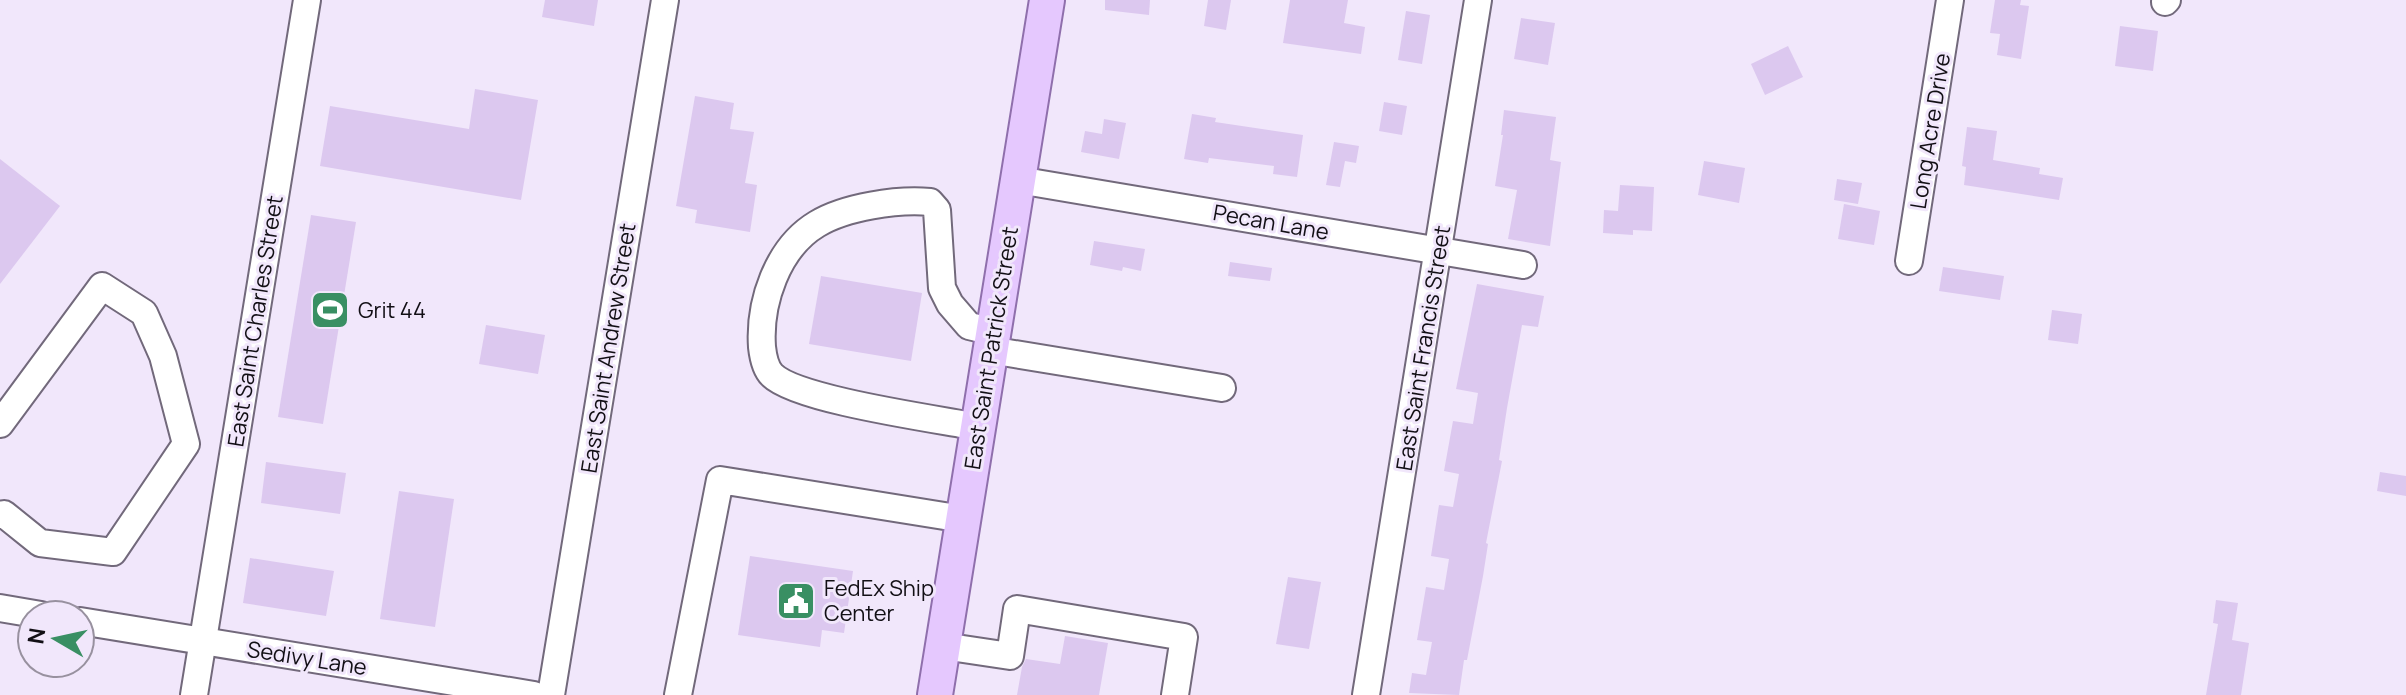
<svg xmlns="http://www.w3.org/2000/svg" width="2406" height="695" font-family="Manrope,sans-serif">
<style>
.building{fill:#dcc8ef}
.lines{fill:none;stroke-linecap:round;stroke-linejoin:round}
.minor-casing{stroke:#72697b;stroke-width:30}
.major-casing{stroke:#8f6fac;stroke-width:38}
.minor{stroke:#fff;stroke-width:26}
.major{stroke:#e5c8fe;stroke-width:34}
.labels{text-anchor:middle;dominant-baseline:central;stroke-width:6;stroke-linejoin:round;paint-order:stroke}
.street-label{font-size:22px;fill:#120f15;stroke:#f1e7fb}
.poi-label{font-size:22px;fill:#120f15;stroke:#f1e7fb;text-anchor:start}
</style>
<rect width="100%" height="100%" fill="#f1e7fb"/>
<g class="building">
<path d="M545,0H598L594,26L542,17Z"/>
<path d="M1105,0H1150L1149,15L1105,10Z"/>
<path d="M1208,0H1231L1226,30L1204,26Z"/>
<path d="M1290,0H1348L1344,23L1365,27L1361,54L1283,43Z"/>
<path d="M1995,0H2021L2020,5L2029,6L2021,59L1997,55L2000,34L1990,33Z"/>
<path d="M1406,11L1430,15L1422,64L1398,60Z"/>
<path d="M1521,18L1555,23L1548,65L1514,59Z"/>
<path d="M2120,26L2158,31L2153,71L2115,66Z"/>
<path d="M1788,46L1803,77L1765,95L1751,64Z"/>
<path d="M475,89L538,100L521,200L320,166L330,106L469,129Z"/>
<path d="M695,96L734,103L730,129L754,132L745,183L757,185L750,232L695,223L697,210L676,206Z"/>
<path d="M1384,102L1407,106L1402,135L1379,131Z"/>
<path d="M1504,110L1556,117L1550,160L1561,162L1550,246L1508,239L1517,190L1495,186L1503,135H1501Z"/>
<path d="M1192,114L1216,118L1215,122L1303,135L1297,177L1273,174L1274,166L1209,158L1208,163L1184,159Z"/>
<path d="M1104,119L1126,123L1119,159L1081,152L1085,131L1102,134Z"/>
<path d="M1967,127L1997,131L1993,160L2040,168L2039,174L2063,178L2059,200L1964,185L1966,167L1962,166Z"/>
<path d="M1334,142L1359,146L1356,163L1345,161L1340,187L1326,185Z"/>
<path d="M0,159L60,206L0,284Z"/>
<path d="M1704,161L1745,168L1739,203L1698,195Z"/>
<path d="M1837,179L1862,183L1858,204L1834,200Z"/>
<path d="M1620,185L1654,187L1652,231L1633,230V235L1603,233L1604,210L1618,211Z"/>
<path d="M1844,204L1880,211L1874,245L1838,239Z"/>
<path d="M311,215L356,222L323,424L278,417Z"/>
<path d="M1094,241L1145,249L1141,271L1123,267L1122,271L1090,265Z"/>
<path d="M1230,262L1272,268L1270,281L1228,276Z"/>
<path d="M1943,267L2004,276L2000,300L1939,291Z"/>
<path d="M821,276L922,293L911,361L809,344Z"/>
<path d="M1477,284L1544,296L1538,327L1522,325L1507,408L1499,460L1502,461L1486,543L1488,544L1483,576L1467,660H1464L1459,695L1409,693L1412,673L1426,675L1432,642L1417,640L1426,587L1444,590L1449,559L1431,556L1439,505L1453,507L1459,474L1444,471L1453,421L1473,424L1478,393L1456,389Z"/>
<path d="M2052,310L2082,314L2078,344L2048,340Z"/>
<path d="M486,325L545,335L538,374L479,364Z"/>
<path d="M266,462L346,473L340,514L261,503Z"/>
<path d="M2380,472L2406,476V496L2377,491Z"/>
<path d="M399,491L454,499L435,627L380,619Z"/>
<path d="M750,556L853,571L844,633L822,630L820,647L738,635Z"/>
<path d="M250,558L334,571L326,616L243,603Z"/>
<path d="M1288,577L1321,582L1309,649L1276,644Z"/>
<path d="M2216,600L2238,603L2232,640L2249,643L2241,695H2206L2218,624L2213,623Z"/>
<path d="M1065,636L1108,643L1099,695H1017L1022,667L1026,659L1060,664Z"/>
</g>
<g class="lines">
<defs>
<g id="minor">
<path d="M2165,2L2167,0"/>
<path d="M1018,180L1523,265"/>
<path d="M1909,261L1950,0"/>
<path d="M990,350L1222,388"/>
<path d="M0,424L102,286L144,313L163,356L186,444L113,552L40,543L4,514L0,515"/>
<path d="M978,427C937,419 797,400 772,375C765,368 763,356 762,347C759,303 777,248 817,224C845,207 897,199 930,202L937,210L942,288L950,304L969,326L994,332"/>
<path d="M0,608L41,615"/>
<path d="M80,621L534,695"/>
<path d="M943,646L1010,656L1017,609L1184,637L1175,695"/>
<path d="M194,695L307,0"/>
<path d="M551,695L665,0"/>
<path d="M678,695L720,480L963,519"/>
<path d="M1366,695L1478,0"/>
</g>
<path id="major" d="M935,695L1047,0"/>
</defs>
<use href="#minor" class="minor-casing"/>
<use href="#major" class="major-casing"/>
<use href="#minor" class="minor"/>
<use href="#major" class="major"/>
</g>
<defs>
<symbol id="stadium-square" viewBox="-11 -11 22 22"><rect x="-9" y="-9" width="18" height="18" rx="4" fill="#398f63" stroke="#f1e7fb"/><path d="M0-5a6.5 5 0 1 0 0 10a6.5 5 0 1 0 0-10ZM-3.5-1.8h7v3.6h-7Z" fill="#fff"/></symbol>
<symbol id="civic-square" viewBox="-11 -11 22 22"><rect x="-9" y="-9" width="18" height="18" rx="4" fill="#398f63" stroke="#f1e7fb"/><path d="M-.6-6.5H3V-4.5H.6V-3L4-1V1h2V6H-6V1h2V-1L-.6-3ZM-1.2 2.5V6h2.4V2.5Z" fill="#fff"/></symbol>
</defs>
<g fill-rule="evenodd">
<use href="#stadium-square" x="308" y="288" width="44" height="44"/>
<use href="#civic-square" x="774" y="579" width="44" height="44"/>
</g>
<g class="labels">
<g class="street-label">
<text transform="translate(1930 131) rotate(-81)">Long Acre Drive</text>
<text transform="translate(1271 222) rotate(10)">Pecan Lane</text>
<text transform="translate(255 321) rotate(-81)">East Saint Charles Street</text>
<text transform="translate(608 348) rotate(-81)">East Saint Andrew Street</text>
<text transform="translate(991 348) rotate(-81)">East Saint Patrick Street</text>
<text transform="translate(1423 348) rotate(-81)">East Saint Francis Street</text>
<text transform="translate(307 658) rotate(9)">Sedivy Lane</text>
</g>
<g class="poi-label">
<text x="358" y="310">Grit 44</text>
<text x="824" y="588">FedEx Ship<tspan x="824" dy="25">Center</tspan></text>
</g>
</g>
<g transform="translate(56 639) rotate(279)"><circle r="38" fill="#f1e7fb" stroke="#98919f" stroke-width="2"/>
<path d="M0-6L14 30L0 20L-14 30Z" fill="#398f63"/>
<text y="-12" font-size="22" font-weight="bold" text-anchor="middle" fill="#120f15">N</text>
</g>
</svg>
